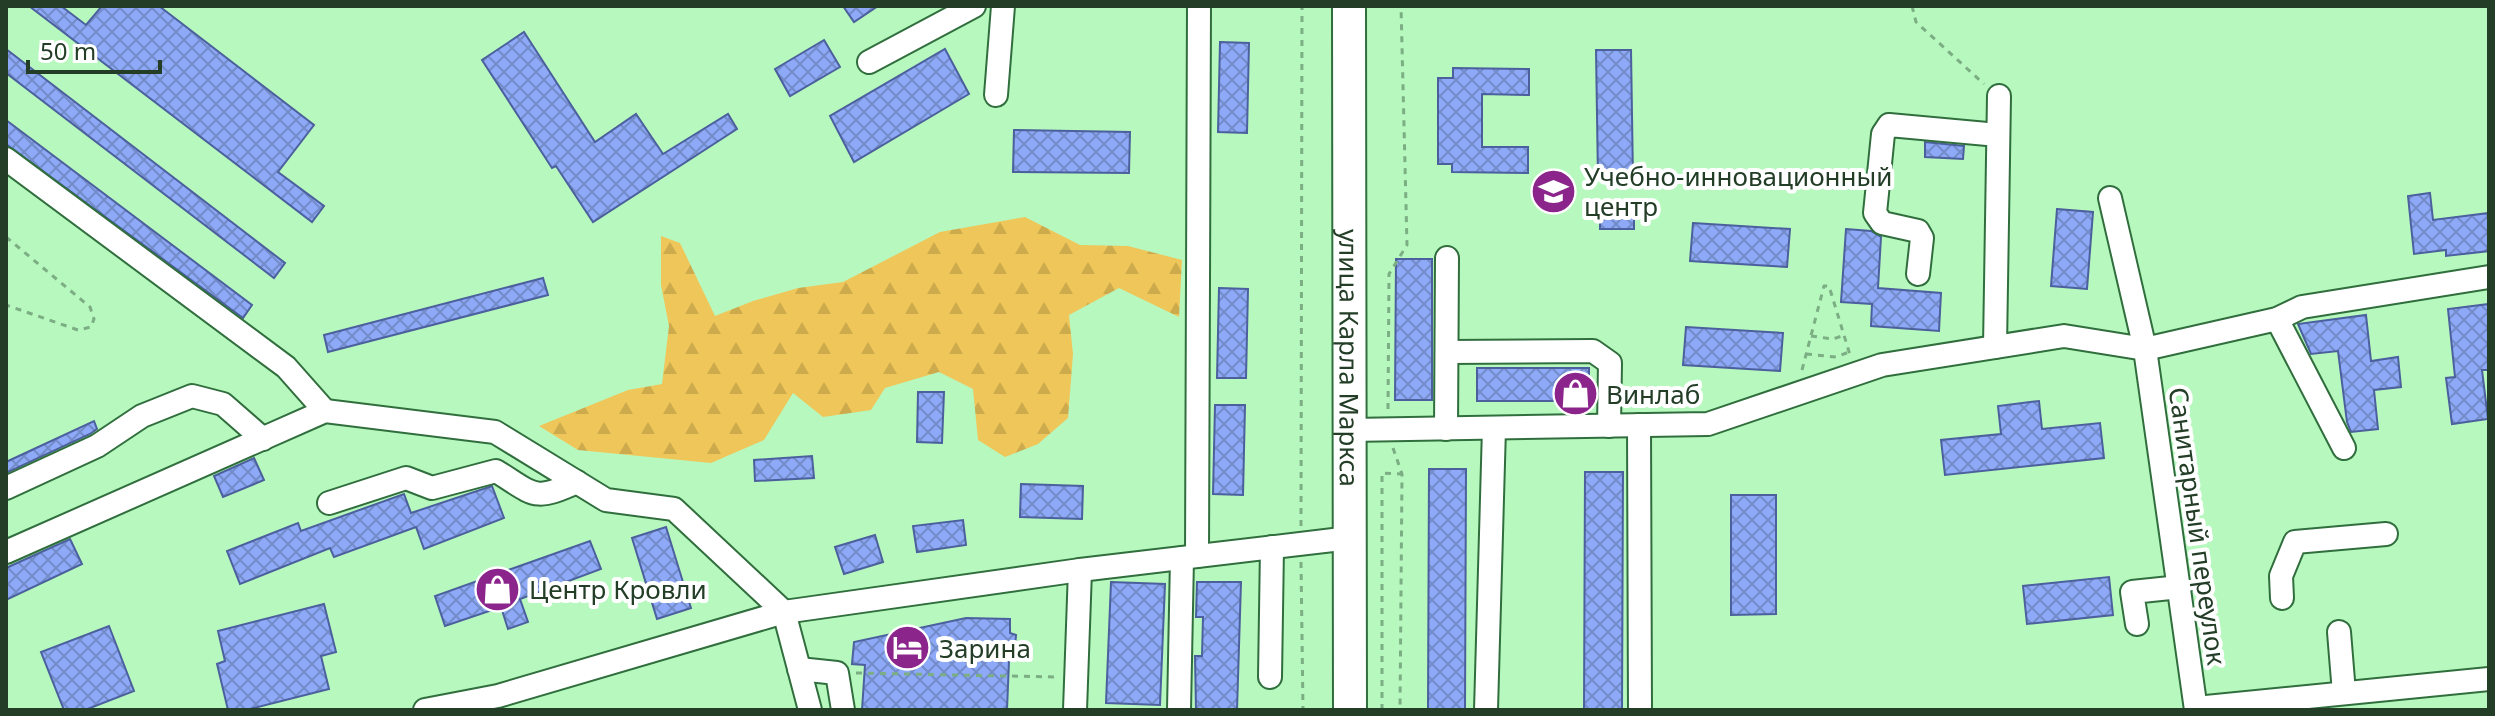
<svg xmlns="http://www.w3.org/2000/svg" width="2495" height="716" font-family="'Noto Sans',sans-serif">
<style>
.forest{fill:url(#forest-firs)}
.building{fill:url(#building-cross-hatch);stroke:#4b609c;stroke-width:2}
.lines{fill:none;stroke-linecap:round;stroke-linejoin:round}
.minor-casing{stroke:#316e3d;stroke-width:26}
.highway-casing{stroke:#316e3d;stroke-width:36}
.path{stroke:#7cae83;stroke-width:3;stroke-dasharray:6 6;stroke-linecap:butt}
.minor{stroke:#fff;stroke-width:22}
.highway{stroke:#fff;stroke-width:32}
.labels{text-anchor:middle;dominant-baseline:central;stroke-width:8;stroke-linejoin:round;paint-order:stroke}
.poi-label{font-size:26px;fill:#233d27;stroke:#fff;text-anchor:start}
.street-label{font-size:26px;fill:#233d27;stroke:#fff}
</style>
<defs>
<pattern id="forest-firs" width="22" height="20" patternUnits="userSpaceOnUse" patternTransform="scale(2)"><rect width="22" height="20" fill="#efc659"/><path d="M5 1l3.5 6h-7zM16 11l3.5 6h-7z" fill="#cdab4d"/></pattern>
<pattern id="building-cross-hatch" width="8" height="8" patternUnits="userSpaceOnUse" patternTransform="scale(2)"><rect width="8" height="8" fill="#8da9f7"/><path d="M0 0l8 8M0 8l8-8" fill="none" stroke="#738bc8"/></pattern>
</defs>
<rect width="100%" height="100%" fill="#b7f8bf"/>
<path class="forest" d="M1025,217L1080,245L1128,246L1182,260L1179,317L1119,288L1069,315L1073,354L1068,418L1038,444L1005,457L978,440L973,389L939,372L885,388L871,410L823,417L793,393L764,440L711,463L578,450L539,426L628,390L662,384L669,326L661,285V236L680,243L715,316L753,301L798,288L843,282L940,232Z"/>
<g class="building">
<path d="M29,6H61L86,25L102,6H159L314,125L278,172L324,206L312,222Z"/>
<path d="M843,6H878L854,22Z"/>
<path d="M524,32L595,142L636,114L663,154L728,114L737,129L593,222L556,166L552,168L482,60Z"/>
<path d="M824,40L840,67L790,96L775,69Z"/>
<path d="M1220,42L1249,43L1247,133L1218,132Z"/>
<path d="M6,49L285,263L274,278L6,73Z"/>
<path d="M945,49L969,94L854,162L830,116Z"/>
<path d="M1596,50H1631L1633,179L1598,180Z"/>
<path d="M1453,68L1529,69V95L1482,94V147H1528V173L1452,172V164H1438V78H1453Z"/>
<path d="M6,120L252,305L243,318L6,144Z"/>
<path d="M1014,130L1130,132L1129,173L1013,172Z"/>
<path d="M1925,142L1964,146L1963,159L1925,157Z"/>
<path d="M2430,193L2433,220L2489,213V251L2446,256V250L2414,254L2408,196Z"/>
<path d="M2057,209L2093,212L2087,289L2051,286Z"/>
<rect x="1600" y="213" width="34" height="16"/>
<path d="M1693,223L1790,229L1787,267L1690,261Z"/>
<path d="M1846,229L1871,231L1881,237L1878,288L1941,293L1939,331L1871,326L1872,304L1841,302Z"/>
<path d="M1396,259H1432V400H1395Z"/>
<path d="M543,278L548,295L328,352L324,335Z"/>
<path d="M1219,288L1248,289L1246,378H1217Z"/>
<path d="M2489,304V370H2482L2488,419L2452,424L2446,378L2455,377L2448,309Z"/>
<path d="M2366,315L2371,361L2398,357L2401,387L2374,390L2378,429L2351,432L2347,422L2338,351L2311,354L2298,324Z"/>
<path d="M1686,327L1783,333L1780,371L1683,365Z"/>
<rect x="1477" y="368" width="112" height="33"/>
<path d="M918,392H944L942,443L917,442Z"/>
<path d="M2039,401L2042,429L2100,423L2104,458L1945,475L1941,440L2001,434L1998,406Z"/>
<path d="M1215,405H1245L1243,495L1213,494Z"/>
<path d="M94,421L97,429L90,434L6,473V462Z"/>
<path d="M812,456L814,478L755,481L754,460Z"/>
<path d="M254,458L264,480L223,497L214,476Z"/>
<path d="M1429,469H1466L1465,710H1428Z"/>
<path d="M1585,472H1623L1622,710H1584Z"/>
<path d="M1021,484L1083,486L1082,519L1020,517Z"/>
<path d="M492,486L504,518L424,549L416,527L334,557L330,548L240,584L227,551L298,523L301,531L404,494L411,513Z"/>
<path d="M1731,495H1776V614L1731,615Z"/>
<path d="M963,520L966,545L917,552L913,526Z"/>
<path d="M666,527L691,608L657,619L632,538Z"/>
<path d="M875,535L883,562L844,574L835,547Z"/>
<path d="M70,539L82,564L6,600V568Z"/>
<path d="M590,541L601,569L520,599L528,622L508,629L501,607L445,626L435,596Z"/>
<path d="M2109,577L2113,615L2027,624L2023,586Z"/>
<path d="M1111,582L1165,584L1160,705L1106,703Z"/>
<path d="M1197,582H1241L1237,710H1196L1195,656H1202L1203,617H1196Z"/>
<path d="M324,604L336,652L321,656L329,689L246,710H228L217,664L225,661L218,631Z"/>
<path d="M966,618L1010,619V633L1016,635L1014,660L1009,661L1007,710H862L865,665L852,664L854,642Z"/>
<path d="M109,626L134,691L85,710H64L41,652Z"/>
</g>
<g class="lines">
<defs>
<g id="minor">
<path d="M869,62L974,6"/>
<path d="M996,95L1003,6"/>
<path d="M6,159L286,367L325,411"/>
<path d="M2110,198L2145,349L2196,710"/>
<path d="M1918,274L1922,238L1918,231L1882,223L1875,213L1883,134L1889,125L1998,135"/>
<path d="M2277,319L2344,448"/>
<path d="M1995,347L1999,96"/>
<path d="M1447,352L1593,351L1610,363L1609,426"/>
<path d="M1639,425L1640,710"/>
<path d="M1446,429L1447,258"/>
<path d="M1350,430L1708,424L1882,365L2064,336L2145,349L2277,319L2302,307L2489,277"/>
<path d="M6,488L97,446L142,416L192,396L223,404L263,439"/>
<path d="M329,503L406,478L432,488L496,471C535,495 533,502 577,482"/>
<path d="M6,552L325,411L495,432L606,500L674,509L784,612L810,710"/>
<path d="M1197,556L1199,6"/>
<path d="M2282,598L2281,576L2295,542L2386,534"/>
<path d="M2137,624L2132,592L2180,587"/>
<path d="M2339,632L2344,693"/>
<path d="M799,669L837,673L843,710"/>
<path d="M1270,677L1272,547"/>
<path d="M2196,708L2489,679"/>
<path d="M425,710L498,696L784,612L1080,570L1350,538"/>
<path d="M1075,710L1080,570"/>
<path d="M1179,710L1182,558"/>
<path d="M1486,710L1494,428"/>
</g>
<g id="highway">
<path id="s1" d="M1349,6L1350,710"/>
</g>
</defs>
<use href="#minor" class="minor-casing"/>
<use href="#highway" class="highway-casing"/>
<g class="path">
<path d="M1912,6L1916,22L1984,84"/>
<path d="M6,237L90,307L94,319L91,327L78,330L6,305"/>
<path d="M1811,336L1833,339L1845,335"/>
<path d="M1806,354L1836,357L1849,352"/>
<path d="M1802,370L1824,286H1829L1850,355"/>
<path d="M1388,409L1389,274L1407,245L1401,6"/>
<path d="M1393,448L1402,474L1400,710"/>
<path d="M1301,526L1302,6"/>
<path d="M1301,562L1303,710"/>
<path d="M856,673L1057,677"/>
<path d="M1382,710V473L1402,474"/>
</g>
<use href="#minor" class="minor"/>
<use href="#highway" class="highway"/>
</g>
<defs>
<symbol id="university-disc" viewBox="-11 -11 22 22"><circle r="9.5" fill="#8b258b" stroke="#fff"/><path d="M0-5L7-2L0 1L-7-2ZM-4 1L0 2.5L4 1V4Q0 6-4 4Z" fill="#fff"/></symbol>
<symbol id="shop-disc" viewBox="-11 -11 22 22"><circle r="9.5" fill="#8b258b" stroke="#fff"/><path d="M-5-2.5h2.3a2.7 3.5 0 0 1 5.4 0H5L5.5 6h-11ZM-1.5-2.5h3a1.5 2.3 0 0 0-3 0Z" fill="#fff"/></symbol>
<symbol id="hotel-disc" viewBox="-11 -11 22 22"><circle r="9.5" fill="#8b258b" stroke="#fff"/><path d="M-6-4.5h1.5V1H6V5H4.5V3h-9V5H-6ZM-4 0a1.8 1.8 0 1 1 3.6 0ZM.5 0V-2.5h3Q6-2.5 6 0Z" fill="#fff"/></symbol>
</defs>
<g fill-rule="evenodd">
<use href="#university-disc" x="1528" y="166" width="51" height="51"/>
<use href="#shop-disc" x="1550" y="368" width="51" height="51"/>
<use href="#shop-disc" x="472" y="564" width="51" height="51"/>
<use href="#hotel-disc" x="882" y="622" width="51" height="51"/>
</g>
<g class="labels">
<g class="poi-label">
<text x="1584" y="176">Учебно-инновационный<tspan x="1584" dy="30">центр</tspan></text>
<text x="1606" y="394">Винлаб</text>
<text x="529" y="589">Центр Кровли</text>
<text x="939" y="648">Зарина</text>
</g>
<g class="street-label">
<text stroke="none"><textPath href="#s1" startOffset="352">улица Карла Маркса</textPath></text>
<text transform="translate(2198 526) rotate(82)">Санитарный переулок</text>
</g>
</g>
<rect width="2495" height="716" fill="none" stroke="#233d27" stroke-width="16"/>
<path d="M28 60v12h132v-12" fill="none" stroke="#233d27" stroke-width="4"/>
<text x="40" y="60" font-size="24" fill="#233d27" stroke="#ffffff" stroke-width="6" paint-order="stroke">50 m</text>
</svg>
